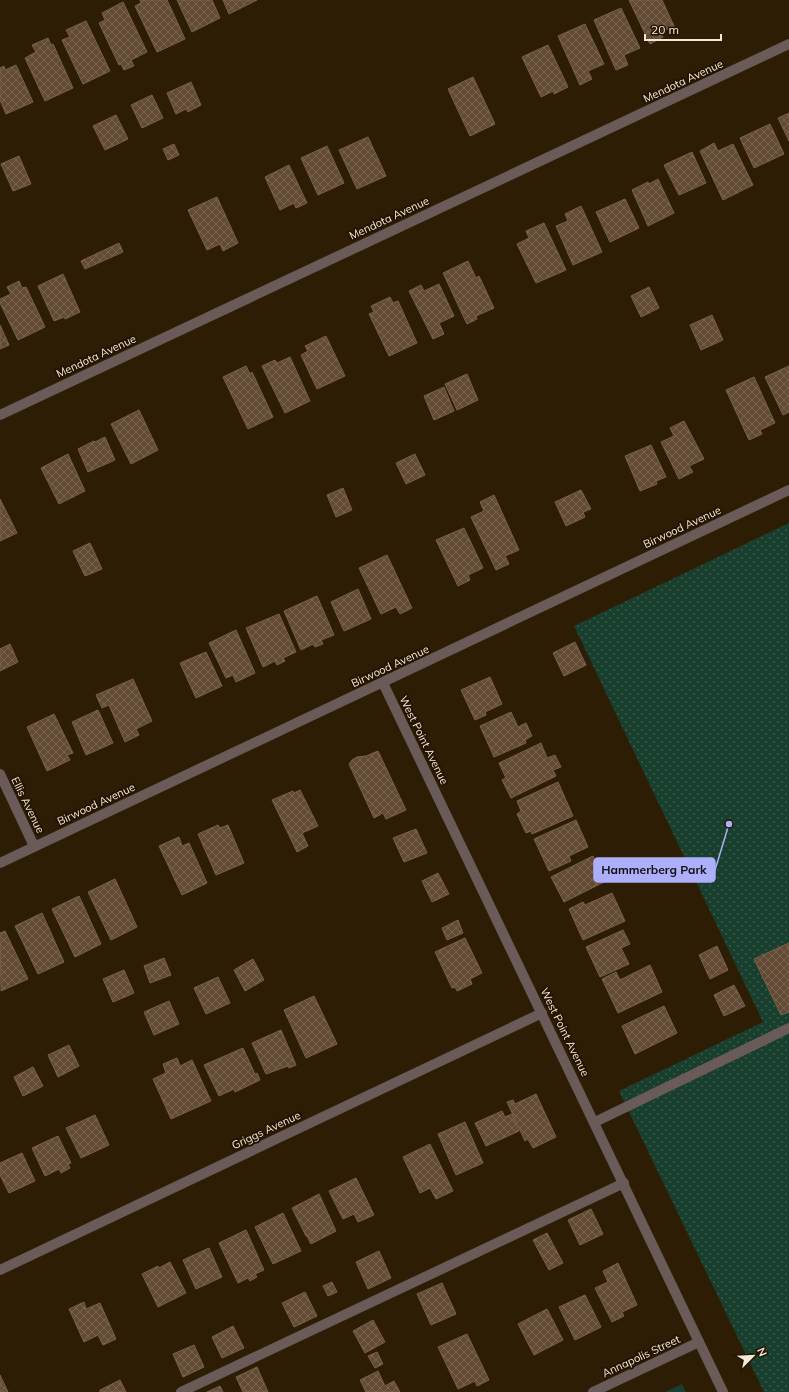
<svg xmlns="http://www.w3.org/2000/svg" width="789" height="1392" font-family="Mulish,sans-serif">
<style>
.grass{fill:#183e2e}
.park{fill:url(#park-dots)}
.building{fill:url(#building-cross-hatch);stroke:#79604b}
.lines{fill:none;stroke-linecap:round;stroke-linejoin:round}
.service{stroke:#6a5b58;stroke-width:10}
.minor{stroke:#6a5b58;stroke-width:10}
.labels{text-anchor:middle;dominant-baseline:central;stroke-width:4;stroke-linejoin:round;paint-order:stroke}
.street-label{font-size:11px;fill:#f3e8da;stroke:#241400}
.leader{fill:none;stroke:#adaffb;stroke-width:1.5}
.callout-dot{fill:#adaffb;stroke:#241400;stroke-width:1.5}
.callout{fill:#adaffb;stroke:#adaffb;stroke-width:1.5}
.callout-label{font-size:12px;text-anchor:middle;font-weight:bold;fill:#111}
</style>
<defs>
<pattern id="park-dots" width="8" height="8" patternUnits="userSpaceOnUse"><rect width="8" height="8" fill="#183e2e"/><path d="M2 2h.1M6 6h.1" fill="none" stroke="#3a5a4c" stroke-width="1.8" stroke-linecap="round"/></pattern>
<pattern id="building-cross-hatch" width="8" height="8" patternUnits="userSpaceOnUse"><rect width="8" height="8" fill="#624a35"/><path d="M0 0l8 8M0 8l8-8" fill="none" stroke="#796452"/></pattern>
</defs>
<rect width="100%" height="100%" fill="#2e1d05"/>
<path class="grass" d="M682,1384L686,1392H665Z"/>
<path class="park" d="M789,523V1392H764L619,1091L763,1022L574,626Z"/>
<g class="building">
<path d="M140,0H167L185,39L157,52L135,6L141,3Z"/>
<path d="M177,0H212L220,18L192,32Z"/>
<path d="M223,0H257L229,14Z"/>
<path d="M629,0H662L674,26L661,32L663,37L650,44Z"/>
<path d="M123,2L147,52L131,60L134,66L124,70L121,64L119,65L99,23L105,20L102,13Z"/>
<path d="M621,8L640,48L624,55L628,65L616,70L594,20Z"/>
<path d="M86,21L110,71L83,84L62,40L70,37L66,30Z"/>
<path d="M585,24L604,64L588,71L592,79L580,85L558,36Z"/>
<path d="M48,38L51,45L53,44L73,88L45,101L25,58L36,52L32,45Z"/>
<path d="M548,45L568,87L554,94L553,91L541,97L522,57Z"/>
<path d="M16,65L33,102L6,114L0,100V68L4,66L5,70Z"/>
<path d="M473,77L495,124L470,136L448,89Z"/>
<path d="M191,82L201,105L188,112L186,109L176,114L167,93Z"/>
<path d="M152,95L163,118L142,128L131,105Z"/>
<path d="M789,113V141L778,118Z"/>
<path d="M116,115L128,139L105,150L93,126Z"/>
<path d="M770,124L784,154L754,168L740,138Z"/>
<path d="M368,137L386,176L357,189L339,150Z"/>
<path d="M714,143L718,151L733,144L753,185L723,200L700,151Z"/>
<path d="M174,144L179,155L168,160L163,149Z"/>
<path d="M327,146L344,183L318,195L301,158Z"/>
<path d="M692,152L706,183L679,195L664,165Z"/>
<path d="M19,156L31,184L13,191L1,164Z"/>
<path d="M289,165L307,203L296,208L294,203L280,210L265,177Z"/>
<path d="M658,179L674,213L648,226L632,190L648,182L649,184Z"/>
<path d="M217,197L238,243L223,251L220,244L207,250L188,210Z"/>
<path d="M625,199L639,228L610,242L596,212Z"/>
<path d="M581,206L602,252L573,265L556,226L568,221L565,214Z"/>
<path d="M544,223L566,270L536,283L517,244L529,238L526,231Z"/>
<path d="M119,243L123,252L85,269L81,261Z"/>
<path d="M468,261L476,278L479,276L494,308L476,316L477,319L467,324L443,273Z"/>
<path d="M63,274L80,312L65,319L64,317L54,321L38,286Z"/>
<path d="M19,281L22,288L26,287L45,327L18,340L0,303V299L11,294L7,287Z"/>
<path d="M439,284L454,316L439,323L444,334L433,339L409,291L421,285L424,291Z"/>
<path d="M649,287L659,308L641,317L631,296Z"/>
<path d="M390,297L393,303L398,301L417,343L389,356L369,314L374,312L371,306Z"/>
<path d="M712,315L723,340L701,350L690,325Z"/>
<path d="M0,325L9,345L0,349Z"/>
<path d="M326,336L345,376L317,389L301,355L308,351L305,346Z"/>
<path d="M290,357L310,401L285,413L262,366L275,360L277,363Z"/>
<path d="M246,366L250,374L252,372L273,417L248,429L223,377Z"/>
<path d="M789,366V412L783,415L765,377Z"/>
<path d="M467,374L478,400L457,410L445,384Z"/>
<path d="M754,377L775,423L760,430L762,434L749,440L726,390Z"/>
<path d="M444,387L454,411L434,420L424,396Z"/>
<path d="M139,410L158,450L131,464L111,424Z"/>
<path d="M684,421L704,459L689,466L693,472L679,479L661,442L674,436L670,428Z"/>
<path d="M105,437L115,460L88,472L78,449L94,441L95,442Z"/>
<path d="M651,445L666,477L656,481L657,484L640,491L625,456Z"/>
<path d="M68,454L85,491L59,504L41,468Z"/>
<path d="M415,454L425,475L406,484L396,463Z"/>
<path d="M343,488L352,510L336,517L327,495Z"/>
<path d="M581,490L591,509L583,512L585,517L566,526L555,502Z"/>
<path d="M494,495L519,550L505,556L509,564L496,570L471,517L484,511L480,502Z"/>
<path d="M0,499L17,533L0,541Z"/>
<path d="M464,528L483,568L468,575L470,580L458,586L436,540Z"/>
<path d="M90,543L102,569L85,576L73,551Z"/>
<path d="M387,555L412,608L400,614L396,607L381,614L359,568Z"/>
<path d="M358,589L371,619L344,631L331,602Z"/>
<path d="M317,596L334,635L321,640L323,644L315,647L313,644L301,650L284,611Z"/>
<path d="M279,614L296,652L283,658L285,661L277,665L275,661L263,667L246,628Z"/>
<path d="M236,630L255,673L236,682L233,675L226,678L209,643Z"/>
<path d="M575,642L586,665L564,676L553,653Z"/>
<path d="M10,644L18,662L0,671V649Z"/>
<path d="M206,652L222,686L196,698L180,663Z"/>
<path d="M490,677L502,704L485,712L486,715L475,720L461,690Z"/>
<path d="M133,679L152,721L136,729L139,735L125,742L109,705L102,708L96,695Z"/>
<path d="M98,710L113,743L86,755L72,722Z"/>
<path d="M511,712L518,727L526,723L532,736L525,740L526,743L494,757L480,726Z"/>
<path d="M54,714L73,753L67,755L70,760L47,771L27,727Z"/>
<path d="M541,743L547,758L555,755L561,767L553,770L556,776L511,798L502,780L506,778L499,763Z"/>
<path d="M378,751L406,810L386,819L383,813L374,818L349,764L352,760L357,757L366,756Z"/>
<path d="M558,782L573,816L532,834L531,831L526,833L517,814L521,811L517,801Z"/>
<path d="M300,790L318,826L302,833L308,846L297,852L272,800L293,791L294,793Z"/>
<path d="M576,820L588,847L569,856L571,861L549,871L534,839Z"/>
<path d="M218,825L220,828L228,825L244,863L216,875L198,834Z"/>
<path d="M416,829L427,853L404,862L393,838Z"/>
<path d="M179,837L182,846L189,843L207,883L182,895L159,846Z"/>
<path d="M593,856L598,867L607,863L614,877L564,902L551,877Z"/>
<path d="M438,873L449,894L432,902L422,881Z"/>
<path d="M115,879L137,927L111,940L88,892Z"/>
<path d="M612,893L625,921L583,940L569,909L583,902L585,905Z"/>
<path d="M79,896L101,944L75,957L52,909Z"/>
<path d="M42,913L64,962L38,974L15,926Z"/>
<path d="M458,920L463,933L447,940L442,928Z"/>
<path d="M623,930L630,944L621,948L629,964L600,977L586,947Z"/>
<path d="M5,931L28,979L1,991L0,933Z"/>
<path d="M465,938L482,973L470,979L472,984L457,991L455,987L452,988L435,952Z"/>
<path d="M789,943V1012L781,1015L754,959Z"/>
<path d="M717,946L728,970L710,979L699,955Z"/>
<path d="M164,958L171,975L150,983L144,966Z"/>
<path d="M253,959L264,980L245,991L234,970Z"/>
<path d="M650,965L662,992L618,1013L602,979L616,972L620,980Z"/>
<path d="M124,970L134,993L113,1002L103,979Z"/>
<path d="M218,977L230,1003L206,1014L194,988Z"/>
<path d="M734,985L745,1006L724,1016L714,995Z"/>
<path d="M314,996L337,1044L306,1058L284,1010Z"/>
<path d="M169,1001L179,1024L154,1035L144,1012Z"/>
<path d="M664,1006L677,1033L635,1054L622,1026Z"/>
<path d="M281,1030L296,1065L289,1068L288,1066L266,1074L252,1043Z"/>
<path d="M69,1045L79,1066L58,1077L48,1055Z"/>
<path d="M243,1048L255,1074L257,1073L260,1080L235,1092L234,1089L219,1096L204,1065Z"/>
<path d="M177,1058L180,1066L192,1060L211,1101L171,1119L153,1079L166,1073L163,1064Z"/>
<path d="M33,1067L43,1086L23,1096L14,1077Z"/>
<path d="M536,1094L556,1137L533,1148L528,1139L525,1141L507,1102L513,1100L515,1104Z"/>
<path d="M502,1111L505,1117L512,1114L519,1131L486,1146L475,1123Z"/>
<path d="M95,1115L109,1145L81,1158L66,1128Z"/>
<path d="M465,1122L483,1163L456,1175L438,1134Z"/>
<path d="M58,1136L71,1163L68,1164L70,1168L61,1173L59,1169L45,1176L32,1148Z"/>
<path d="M430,1144L453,1191L436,1199L430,1188L420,1193L403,1157Z"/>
<path d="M22,1153L35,1181L9,1193L0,1175V1163Z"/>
<path d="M356,1178L374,1215L358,1222L354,1214L343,1219L329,1191Z"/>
<path d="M319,1194L336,1231L311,1244L307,1236H306L292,1208Z"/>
<path d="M591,1209L603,1234L580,1245L568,1220Z"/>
<path d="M283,1213L301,1251L273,1264L255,1227Z"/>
<path d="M246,1230L264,1270L255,1274L257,1277L250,1281L248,1278L238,1283L219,1243Z"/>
<path d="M547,1233L563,1263L549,1270L533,1240Z"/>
<path d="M209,1248L222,1277L196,1289L183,1260Z"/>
<path d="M379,1251L391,1278L368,1289L356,1262Z"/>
<path d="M170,1262L186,1293L158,1307L142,1274L158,1266L159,1268Z"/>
<path d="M618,1263L637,1305L622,1312L624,1316L612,1322L595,1288L608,1282L603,1271Z"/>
<path d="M332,1282L337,1292L328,1296L323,1286Z"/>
<path d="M442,1283L456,1314L431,1325L417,1294Z"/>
<path d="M305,1292L317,1316L294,1327L282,1303Z"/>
<path d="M585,1295L601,1327L575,1340L559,1307Z"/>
<path d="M84,1302L86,1309L100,1303L116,1339L103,1345L98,1335L84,1342L69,1309Z"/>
<path d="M547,1309L563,1340L534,1355L518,1324Z"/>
<path d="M373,1320L385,1342L365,1353L353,1331Z"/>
<path d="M233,1326L244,1348L222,1358L212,1337Z"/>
<path d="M467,1334L489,1380L477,1386L475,1381L458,1389L438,1347Z"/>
<path d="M194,1345L204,1367L183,1377L173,1354Z"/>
<path d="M377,1352L383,1364L375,1368L368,1356Z"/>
<path d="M257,1367L268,1392H243L236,1377Z"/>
<path d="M378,1371L385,1386L394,1381L400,1392H366L360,1380Z"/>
<path d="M0,1375L8,1392H0Z"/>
<path d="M120,1380L126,1392H100V1390Z"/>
<path d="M220,1386L223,1392H207Z"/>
</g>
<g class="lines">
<g class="service">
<path d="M595,1122L789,1028"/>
<path d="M181,1392L624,1183"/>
</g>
<g class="minor">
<path d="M0,415L789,44"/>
<path d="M383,683L723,1392"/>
<path d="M0,774L34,846"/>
<path d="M0,863L789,490"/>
<path d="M0,1270L542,1013"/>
<path d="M593,1392L699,1342"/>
</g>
</g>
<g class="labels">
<g class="street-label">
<text transform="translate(683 81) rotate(-25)">Mendota Avenue</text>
<text transform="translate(389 218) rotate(-25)">Mendota Avenue</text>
<text transform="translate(96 356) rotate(-25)">Mendota Avenue</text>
<text transform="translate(682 527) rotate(-25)">Birwood Avenue</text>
<text transform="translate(390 666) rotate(-25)">Birwood Avenue</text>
<text transform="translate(424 740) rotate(64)">West Point Avenue</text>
<text transform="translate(96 804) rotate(-25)">Birwood Avenue</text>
<text transform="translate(28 805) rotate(64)">Ellis Avenue</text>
<text transform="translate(565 1032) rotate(64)">West Point Avenue</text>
<text transform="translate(266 1130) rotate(-25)">Griggs Avenue</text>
<text transform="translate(641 1356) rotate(-25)">Annapolis Street</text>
</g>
</g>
<path class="leader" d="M729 824L715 870"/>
<circle class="callout-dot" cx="729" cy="824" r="4"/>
<rect class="callout" x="594" y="858" width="121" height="24" rx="4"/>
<g class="callout-label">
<text x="654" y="874">Hammerberg Park</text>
</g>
<g transform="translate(753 1356) rotate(66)" stroke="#241400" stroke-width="3" paint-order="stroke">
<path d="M0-3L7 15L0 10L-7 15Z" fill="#f3e8da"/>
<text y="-6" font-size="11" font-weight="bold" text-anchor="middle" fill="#f3e8da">N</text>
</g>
<path d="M645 34v6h76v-6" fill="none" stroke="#f3e8da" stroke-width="2"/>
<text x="651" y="34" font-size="12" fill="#f3e8da" stroke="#241400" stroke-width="3" paint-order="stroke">20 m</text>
</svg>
